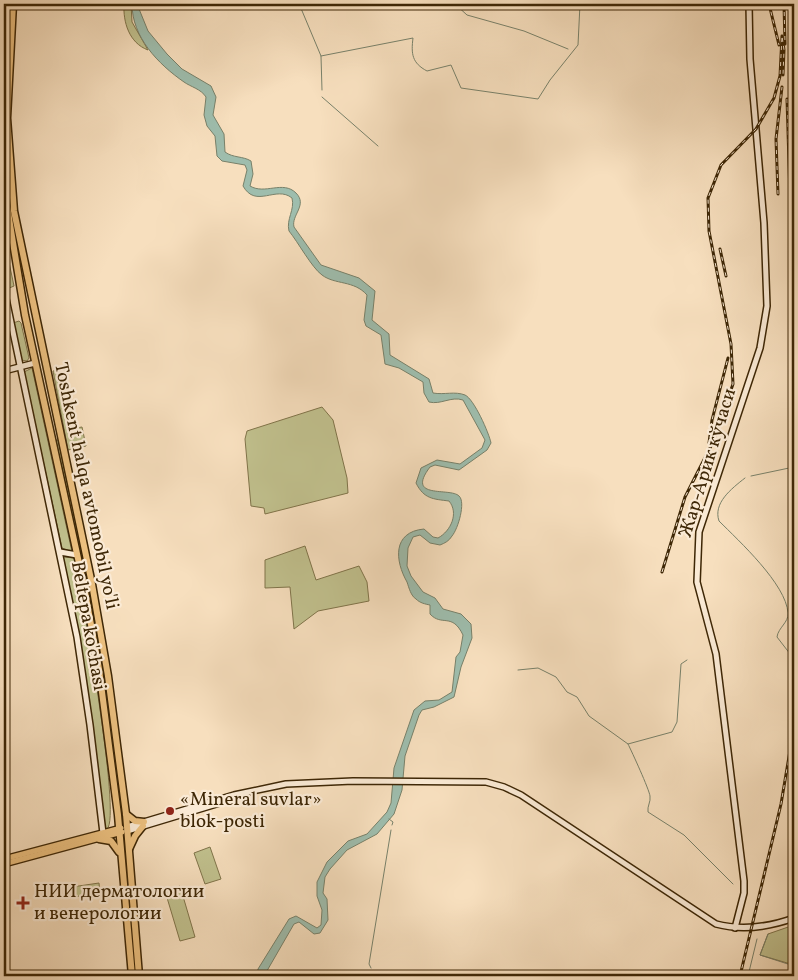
<svg xmlns="http://www.w3.org/2000/svg" width="798" height="980" font-family="Vollkorn,serif">
<style>
.green{fill:#c1c18e;stroke:#80744a}
.water{fill:#9ebdad;stroke:#78816a}
.lines{fill:none;stroke-linecap:round;stroke-linejoin:round}
.stream{stroke:#78816a;stroke-width:1}
.secondary-casing{stroke:#3e2706;stroke-width:8}
.primary-casing{stroke:#3e2706;stroke-width:8}
.highway-casing{stroke:#3e2706;stroke-width:9}
.secondary{stroke:#faead5;stroke-width:5}
.primary{stroke:#ecc07f;stroke-width:5}
.highway{stroke:#ecc07f;stroke-width:6}
.rail-casing{stroke:#3e2706;stroke-width:3}
.rail{stroke:#faead5;stroke-width:1;stroke-dasharray:4;stroke-linecap:butt}
.poi-dot{fill:#8f2418;stroke:#faead5;stroke-width:2}
.labels{text-anchor:middle;dominant-baseline:central;stroke-width:4.5;stroke-linejoin:round;paint-order:stroke}
.street-label{font-size:19px;fill:#3e2706;stroke:#faead5}
.poi-label{font-size:19px;fill:#3e2706;stroke:#faead5;text-anchor:start}
</style>
<rect width="100%" height="100%" fill="#f7dfbe"/>
<filter id="stains"><feTurbulence type="fractalNoise" baseFrequency=".004" numOctaves="4"/><feColorMatrix values="0 0 0 0 .2 0 0 0 0 .09 0 0 0 0 .02 0 0 0 .5 -.17"/></filter>
<radialGradient id="worn" r=".72"><stop offset=".6" stop-color="#630" stop-opacity="0"/><stop offset="1" stop-color="#630" stop-opacity=".3"/></radialGradient>
<g class="green">
<path d="M124,4H131L132,22L148,50C129,43 123,22 124,4Z"/>
<path d="M4,246L6,248L14,286L7,289L4,282Z"/>
<path d="M19,321L21,323L29,358L27,361L21,360L13,323Z"/>
<path d="M32,368L72,552L62,548L24,372Z"/>
<path d="M64,369L73,425L70,426V429L82,427L86,446L68,450L53,371Z"/>
<path d="M322,407L333,420L347,478L348,493L265,514L264,508L251,506L245,439L247,431Z"/>
<path d="M56,440H58L92,598H90Z"/>
<path d="M305,546L316,580L359,566L367,582L369,601L318,611L294,629L290,587L265,588V560Z"/>
<path d="M63,557L74,558C81,589 122,818 107,829L104,827L89,702Z"/>
<path d="M210,847L221,879L205,884L194,853Z"/>
<path d="M99,883L100,893L67,898L65,888Z"/>
<path d="M180,886L195,937L180,941L165,891Z"/>
<path d="M794,925V965L760,955L768,934Z"/>
</g>
<path class="water" d="M132,4H137L148,31L167,54L182,69L211,86L216,97L213,115L224,134L225,152C233,158 243,156 251,161L253,174L250,186C265,195 283,180 296,193C308,205 291,215 294,227L321,265L359,278L375,291L372,320L389,334L390,355L429,379L433,393C444,395 455,391 465,395C474,399 489,433 491,443L487,450L459,470L435,465L430,467C405,500 450,487 459,496C466,502 458,529 452,536C449,541 445,543 440,545L430,543L420,535L413,537L408,548L407,566L411,576L423,592L435,598L443,609L461,614L471,624L472,638L461,667L454,697L434,707L422,710L419,715L405,756L402,790L394,814L377,834L347,850L330,869L325,877L323,893L327,899L328,920L320,933L314,934L299,922L294,924L264,976H257L258,969L289,919L296,916L317,928L321,925L322,910L317,896V882L327,862L348,841L367,834L387,812L391,803L394,768L414,710L425,701L439,700L452,692L456,657L460,652L463,635C452,612 442,627 430,614V605C425,604 420,603 416,599C411,596 409,588 407,582C395,561 392,532 424,529L433,537L438,538C451,531 459,513 449,501C433,499 424,499 416,483L421,468L437,460L460,464L482,448L485,440L463,400C451,396 441,405 429,402L424,393L423,382L399,368L385,364L381,335L366,326L364,320L367,295C354,280 335,285 322,275C312,268 298,242 289,231C286,219 295,210 292,198C276,185 256,209 243,186L247,170L245,165L222,161L217,156L215,136L207,126L204,115L206,97C201,89 191,87 184,82C158,64 132,37 132,4Z"/>
<g class="lines">
<g class="stream">
<path d="M455,4L467,15L524,31L568,49"/>
<path d="M300,6L321,56L322,90"/>
<path d="M321,56L413,38C411,54 412,63 427,71L451,65L461,88L538,99L550,80L578,45L580,4"/>
<path d="M322,97L378,146"/>
<path d="M751,476L794,467"/>
<path d="M745,478C731,489 713,503 719,521C739,541 786,584 788,613C789,622 778,628 777,637L794,659"/>
<path d="M518,670L538,668L556,677L567,692L577,697L589,716L628,744L672,732L677,722L681,664L687,660"/>
<path d="M628,744C632,752 649,789 650,796C651,802 647,806 648,812L684,835L733,884"/>
<path d="M389,819L393,822L392,825"/>
<path d="M768,934L760,955L794,966"/>
<path d="M371,968L369,964L391,830"/>
<path d="M378,972L403,976"/>
<path d="M748,976L757,939"/>
</g>
<defs>
<g id="secondary">
<path d="M4,289L77,637L90,725L103,833"/>
<path d="M4,371L35,363"/>
<path d="M60,552L77,555"/>
<path d="M127,827L234,795L286,784L353,781L486,782L504,787L521,795L716,924C743,931 769,927 794,918"/>
<path d="M127,831L233,799"/>
<path d="M735,928L744,893V881L716,654L697,582L699,532L760,348L767,306L764,223L750,59L749,4"/>
</g>
<g id="primary">
<path d="M4,859L121,828"/>
<path d="M4,864L122,832"/>
</g>
<g id="highway">
<path d="M13,4L7,118L14,211L92,584L108,676L126,814L139,976"/>
<path d="M4,10V4"/>
<path d="M4,188L25,315L84,586L99,669L118,815L132,976"/>
<path d="M126,814L135,821L144,822"/>
<path d="M99,839L111,841L119,852"/>
<path d="M129,849L135,836L143,826"/>
</g>
</defs>
<use href="#secondary" class="secondary-casing"/>
<use href="#primary" class="primary-casing"/>
<use href="#highway" class="highway-casing"/>
<use href="#secondary" class="secondary"/>
<use href="#primary" class="primary"/>
<use href="#highway" class="highway"/>
<defs>
<g id="rail">
<path d="M769,4L779,45"/>
<path d="M784,4L785,44"/>
<path d="M787,99L794,322"/>
<path d="M778,194L776,139L782,87"/>
<path d="M720,249L726,276"/>
<path d="M709,443L712,420L728,358"/>
<path d="M662,572L685,497L713,442L733,384L731,344L709,231L708,198L721,165L756,129L774,98L780,76L782,36L784,50L783,75"/>
<path d="M740,976L781,804L794,727"/>
</g>
</defs>
<use href="#rail" class="rail-casing"/>
<use href="#rail" class="rail"/>
</g>
<g class="poi-dot">
<circle cx="170" cy="811" r="5"/>
<path d="M20.5 895.5h5v5h5v5h-5v5h-5v-5h-5v-5h5z"/>
</g>
<g class="labels">
<g class="street-label">
<text transform="translate(708 463) rotate(-73)">Жар-Арик кўчаси</text>
<text transform="translate(86 486) rotate(78)">Toshkent halqa avtomobil yo'li</text>
<text transform="translate(88 626) rotate(80)">Beltepa ko'chasi</text>
</g>
<g class="poi-label">
<text x="180" y="800">«Mineral suvlar»<tspan x="180" dy="22">blok-posti</tspan></text>
<text x="34" y="892">НИИ дерматологии<tspan x="34" dy="22">и венерологии</tspan></text>
</g>
</g>
<rect width="798" height="980" fill="none" stroke="#f7dfbe" stroke-width="20"/>
<rect x="5" y="5" width="788" height="970" fill="none" stroke="#3e2706" stroke-width="2.5"/>
<rect x="10" y="10" width="778" height="960" fill="none" stroke="#3e2706"/>
<rect width="100%" height="100%" filter="url(#stains)"/>
<rect width="100%" height="100%" fill="url(#worn)"/>
</svg>
